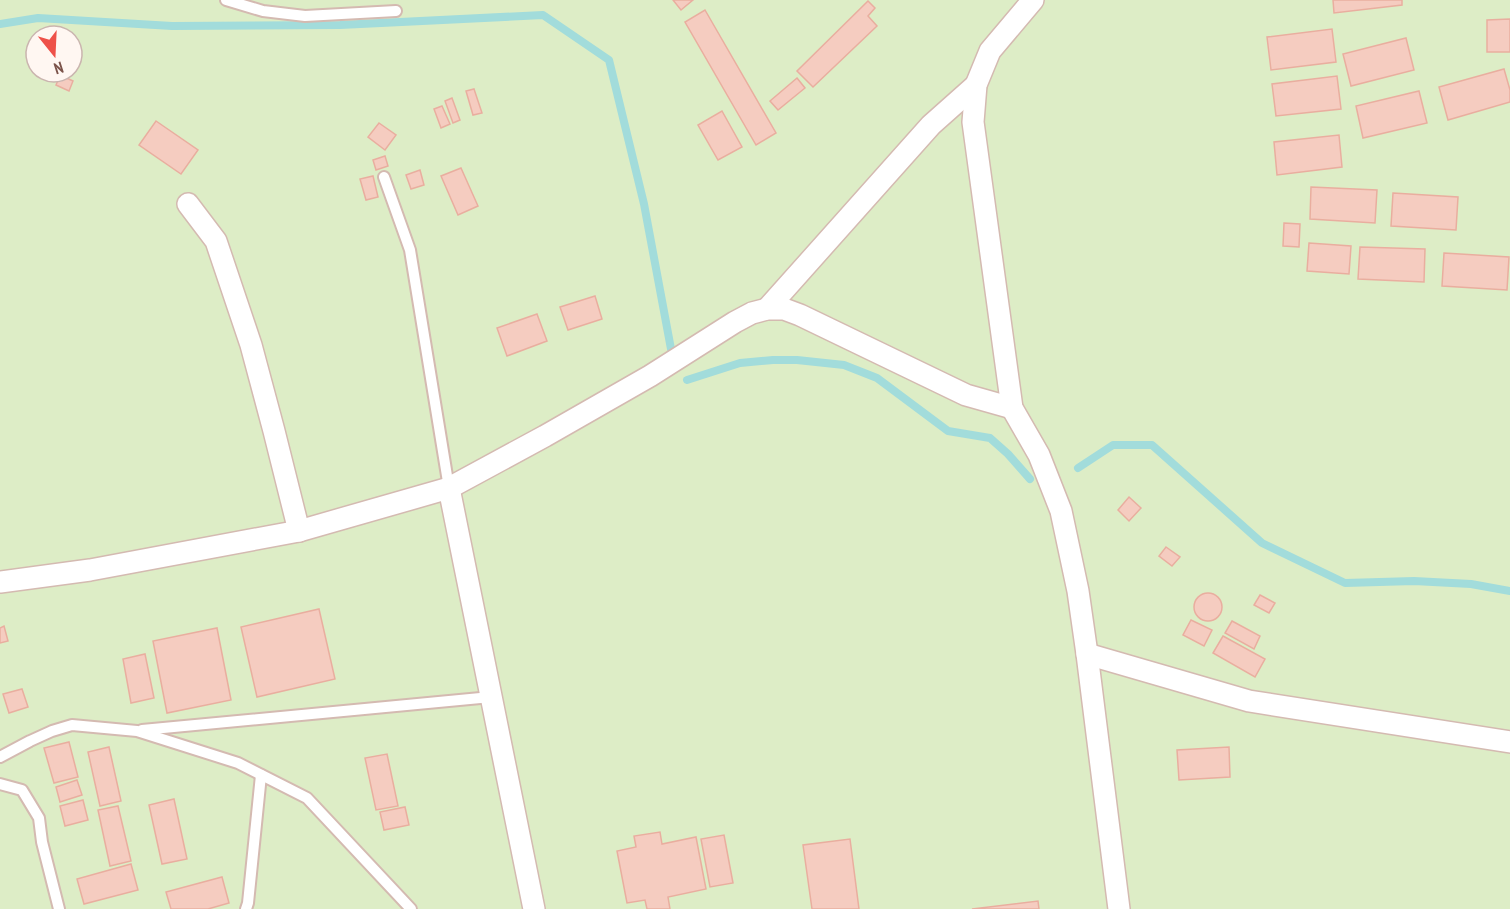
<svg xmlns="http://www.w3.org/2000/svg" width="1510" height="909" font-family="'PT Sans Narrow',sans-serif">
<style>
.green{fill:#ddedc6;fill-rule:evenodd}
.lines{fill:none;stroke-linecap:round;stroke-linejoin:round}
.stream{stroke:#a2dcdb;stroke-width:8}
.building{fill:#f5ccc0;stroke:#e9ae9f;stroke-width:1.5}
.service-casing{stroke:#d4bab1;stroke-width:14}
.minor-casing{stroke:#d4bab1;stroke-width:24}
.service{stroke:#fff;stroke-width:10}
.minor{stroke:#fff;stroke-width:21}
</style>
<rect width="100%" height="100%" fill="#fef3ea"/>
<path class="green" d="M0,0H1510V909H0ZM36,36H72V72H36Z"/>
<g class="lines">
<g class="stream">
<path d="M0,24L38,18L172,26L340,25L543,15L609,60L644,204L671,349"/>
<path d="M687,380L740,363L773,360H797L844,365L877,378L948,431L990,438L1008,454L1030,479"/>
<path d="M1078,468L1113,445H1152L1262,543L1345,583L1414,581L1471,584L1510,591"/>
</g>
</g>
<g class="building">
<path d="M673,0H693L681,10Z"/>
<path d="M1333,0H1402V5L1334,13Z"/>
<path d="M868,1L875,8L868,16L877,26L813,87L797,71Z"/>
<path d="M705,10L776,133L756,145L685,22Z"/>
<path d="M1510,19V52H1487V20Z"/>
<path d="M1332,29L1336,62L1271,70L1267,37Z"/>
<path d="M1406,38L1414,70L1351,86L1343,54Z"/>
<path d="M1504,69L1510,90V102L1448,120L1439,87Z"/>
<path d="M60,75L73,81L69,91L56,85Z"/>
<path d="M1337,76L1341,109L1276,116L1272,84Z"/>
<path d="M797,78L805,88L778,110L770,101Z"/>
<path d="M474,89L482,113L473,115L466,91Z"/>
<path d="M1419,91L1427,123L1363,138L1356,106Z"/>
<path d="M452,98L460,120L453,123L445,101Z"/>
<path d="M442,106L450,124L441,128L434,109Z"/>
<path d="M722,111L742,147L718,160L698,125Z"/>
<path d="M156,121L198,150L181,174L139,145Z"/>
<path d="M379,123L396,135L385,150L368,137Z"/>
<path d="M1339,135L1342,167L1277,175L1274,142Z"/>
<path d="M385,156L388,166L376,170L373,160Z"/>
<path d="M461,168L478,206L458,215L441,176Z"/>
<path d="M420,170L424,185L411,189L406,175Z"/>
<path d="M373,176L378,197L366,200L360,179Z"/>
<path d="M1311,187L1377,190L1375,223L1310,219Z"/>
<path d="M1393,193L1458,197L1456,230L1391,226Z"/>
<path d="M1284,223L1300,224L1299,247L1283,246Z"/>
<path d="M1309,243L1351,246L1349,274L1307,271Z"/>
<path d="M1360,247L1425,249L1424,282L1358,279Z"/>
<path d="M1444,253L1509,257L1507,290L1442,286Z"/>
<path d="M595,296L602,319L568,330L560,307Z"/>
<path d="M537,314L547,341L507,356L497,328Z"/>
<path d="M1129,497L1141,508L1129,521L1118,510Z"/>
<path d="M1166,547L1180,557L1172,566L1159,556Z"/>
<circle cx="1208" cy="607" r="14"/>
<path d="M1260,595L1275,603L1269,613L1254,605Z"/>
<path d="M319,609L335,679L257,697L241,627Z"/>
<path d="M1191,620L1212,630L1204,646L1183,635Z"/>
<path d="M1232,621L1260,636L1254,649L1225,633Z"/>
<path d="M4,626L8,641L0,643V628Z"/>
<path d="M217,628L231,700L167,713L153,641Z"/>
<path d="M1223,636L1265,659L1255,677L1213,653Z"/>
<path d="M145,654L154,698L131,703L123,659Z"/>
<path d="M22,689L28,707L9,713L3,694Z"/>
<path d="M69,742L78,777L54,783L44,748Z"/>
<path d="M109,747L121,801L100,806L88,752Z"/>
<path d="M1229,747L1230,777L1179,780L1177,750Z"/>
<path d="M387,754L398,806L376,810L365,758Z"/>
<path d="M77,780L82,795L60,802L56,787Z"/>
<path d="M174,799L187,859L162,864L149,805Z"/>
<path d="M83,800L88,820L65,826L60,806Z"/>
<path d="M118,806L131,861L110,866L98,810Z"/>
<path d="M405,807L409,825L384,830L380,812Z"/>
<path d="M660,832L662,844L696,837L706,889L668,897L670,909H647L645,900L627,903L617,851L636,847L634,836Z"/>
<path d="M724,835L733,883L710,887L701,839Z"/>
<path d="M850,839L859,909H812L803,845Z"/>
<path d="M131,864L138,890L84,904L77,879Z"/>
<path d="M222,877L229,903L208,909H171L166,892Z"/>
<path d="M1038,901L1039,909H972Z"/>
</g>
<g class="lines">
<defs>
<g id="service">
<path d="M226,0L263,11L305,16L396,11"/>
<path d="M384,177L410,250L449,488"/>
<path d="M142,730L491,697"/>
<path d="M0,757L30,741L52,731L72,725L137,731L238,763L307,798L411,909"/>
<path d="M0,784L22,790L39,818L42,842L59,909"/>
<path d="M246,909L248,903L261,775"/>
</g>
<g id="minor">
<path d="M1033,0L990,51L976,85L973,122L1012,408L1039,455L1061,511L1078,591L1087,654L1119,909"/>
<path d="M188,204L216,241L251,345L274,431L299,531"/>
<path d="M767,309L931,125L976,85"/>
<path d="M449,488L534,909"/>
<path d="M0,582L90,570L299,531L449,488L545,436L650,376L735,322L752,313L767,309H784L800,315L966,395L1012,408"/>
<path d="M1087,654L1249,701L1510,742"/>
</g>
</defs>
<use href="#service" class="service-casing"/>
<use href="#minor" class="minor-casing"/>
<use href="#service" class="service"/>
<use href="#minor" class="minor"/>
</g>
<g transform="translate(54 54) rotate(162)"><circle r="28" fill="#fff7f2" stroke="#cab5af" stroke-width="1.5"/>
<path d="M0-4.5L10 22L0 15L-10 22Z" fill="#ee5149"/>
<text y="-9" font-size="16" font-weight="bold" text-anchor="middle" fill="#7b534a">N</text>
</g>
</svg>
